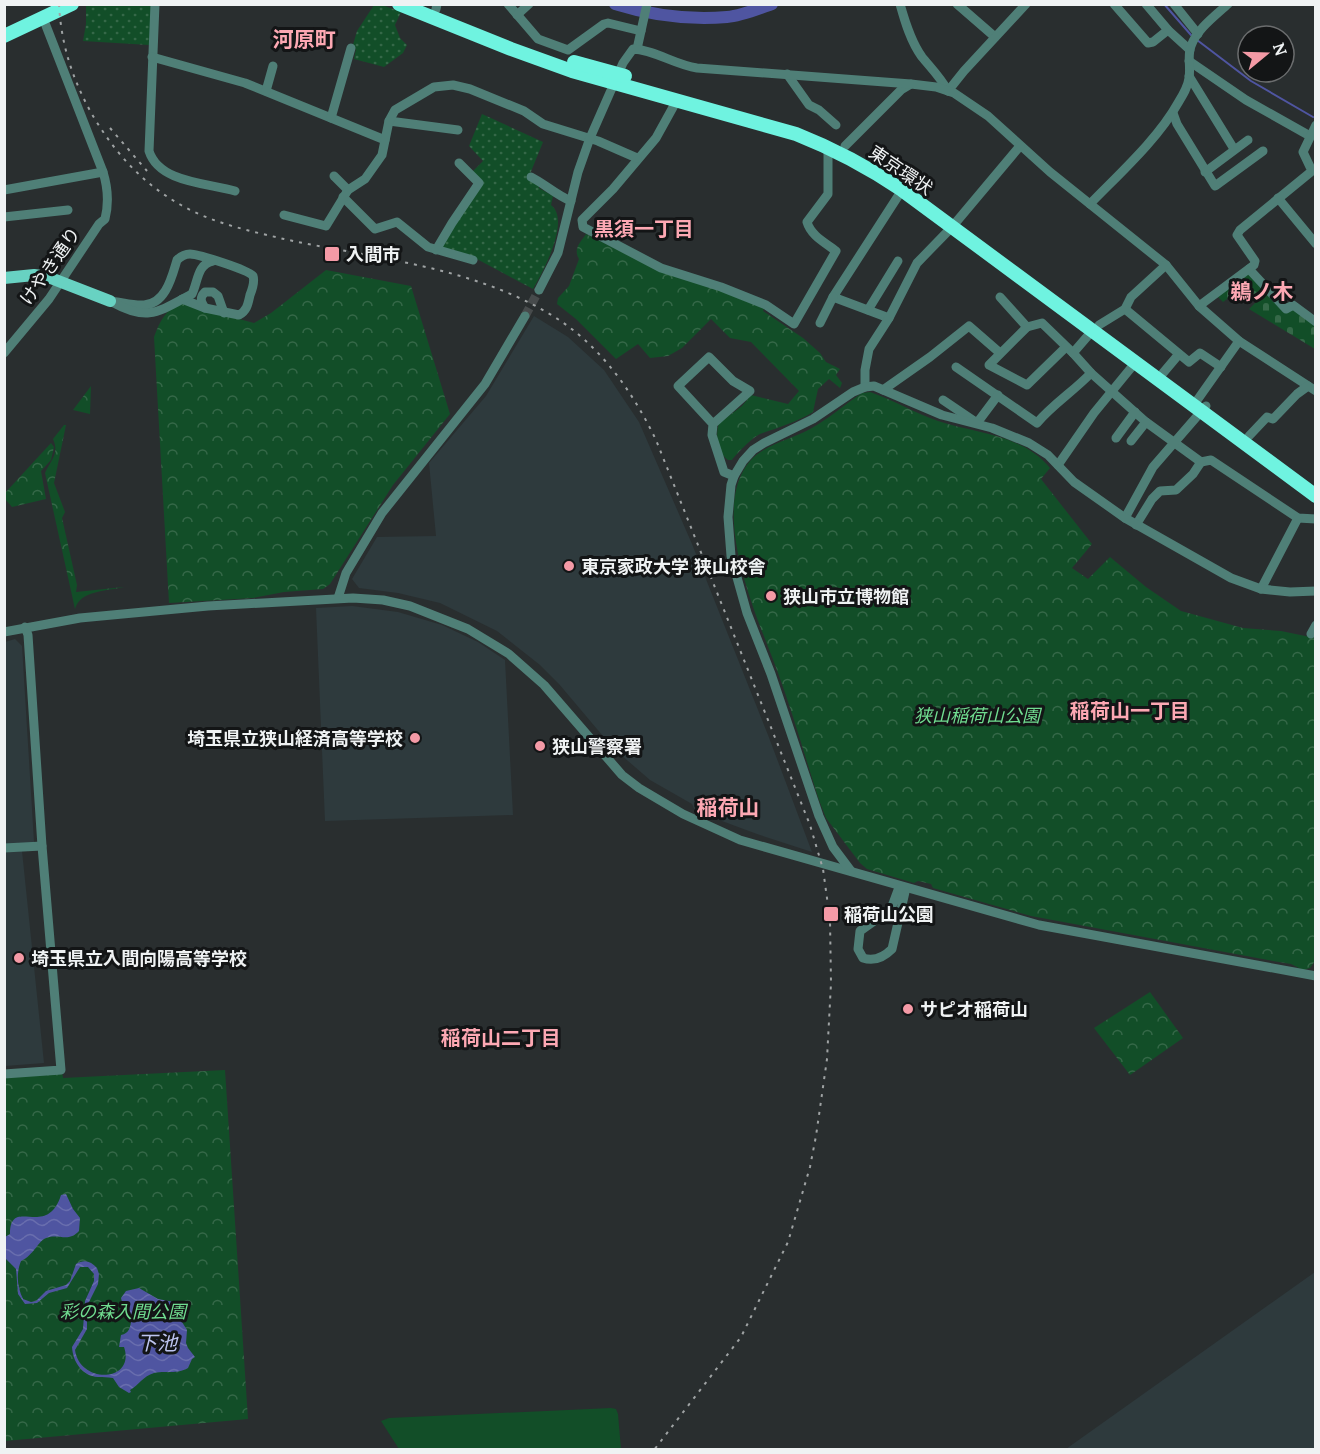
<svg xmlns="http://www.w3.org/2000/svg" width="1320" height="1454" font-family="Lora,'Noto Sans JP',serif">
<style>
.built{fill:#2e3a3d}
.grass{fill:url(#grass-dots)}
.forest{fill:url(#forest-crowns)}
.cemetery{fill:url(#cemetery-stones)}
.garden{fill:#124e28}
.water{fill:url(#water-waves)}
.lines{fill:none;stroke-linecap:round;stroke-linejoin:round}
.stream{stroke:#4f55a1;stroke-width:2}
.river{stroke:#4f55a1;stroke-width:12}
.minor-tunnel{stroke:#474b4c;stroke-width:9;stroke-dasharray:9 4.5;stroke-linecap:butt}
.minor{stroke:#4f7f77;stroke-width:9}
.major{stroke:#68d2c2;stroke-width:12}
.highway{stroke:#6ff3e0;stroke-width:14}
.rail{stroke:#9fa3a4;stroke-width:2;stroke-dasharray:3 6;stroke-linecap:butt}
.poi-dot{fill:#f49aa6;stroke:#131516;stroke-width:2}
.labels{text-anchor:middle;dominant-baseline:central;stroke-width:6;stroke-linejoin:round;paint-order:stroke}
.street-label{font-size:18px;fill:#eff2f3;stroke:#131516}
.poi-label{font-size:18px;font-weight:bold;fill:#eff2f3;stroke:#131516;text-anchor:start}
.park-label{font-size:18px;font-style:italic;fill:#70dd90;stroke:#131516}
.neighbourhood-label{font-size:20px;font-weight:bold;fill:#fda8b3;stroke:#131516}
.water-label{font-size:20px;font-style:italic;fill:#bdc4ef;stroke:#131516}
.quarter-label{font-size:21px;font-weight:bold;fill:#fda8b3;stroke:#131516}
</style>
<defs>
<pattern id="grass-dots" width="8" height="8" patternUnits="userSpaceOnUse" patternTransform="scale(1.5)"><rect width="8" height="8" fill="#124e28"/><path d="M2 2h.1M6 6h.1" fill="none" stroke="#356848" stroke-width="1.8" stroke-linecap="round"/></pattern>
<pattern id="forest-crowns" width="20" height="18" patternUnits="userSpaceOnUse" patternTransform="scale(1.5)"><rect width="20" height="18" fill="#124e28"/><path d="M2 6a3 3 0 1 1 6 0M12 15a3 3 0 1 1 6 0" fill="none" stroke="#356848"/></pattern>
<pattern id="cemetery-stones" width="16" height="16" patternUnits="userSpaceOnUse" patternTransform="scale(1.5)"><rect width="16" height="16" fill="#124e28"/><path d="M2 7V4a2 2 0 0 1 4 0v3zM10 15v-3a2 2 0 0 1 4 0v3z" fill="#356848"/></pattern>
<pattern id="water-waves" width="16" height="10" patternUnits="userSpaceOnUse" patternTransform="scale(1.5)"><rect width="16" height="10" fill="#4f55a1"/><path d="M0 5q4-4 8 0t8 0" fill="none" stroke="#696eae"/></pattern>
</defs>
<rect width="100%" height="100%" fill="#292e2f"/>
<g class="built">
<path d="M534,316L568,337L604,370L639,422L692,544L768,735L812,852L757,834L695,811L692,804L650,780L613,748L559,684L540,665L497,631L440,603L398,593L359,588L352,579L377,537L436,536L429,463L486,396Z"/>
<path d="M352,606L398,612L442,625L478,642L505,660L513,815L325,821L316,608Z"/>
<path d="M15,639L22,646L34,842L31,844L5,846V642Z"/>
<path d="M22,851L44,1063L5,1066V852Z"/>
<path d="M1315,1272V1449H1066Z"/>
</g>
<g class="grass">
<path d="M86,5H152L149,45L83,41L86,24Z"/>
<path d="M374,5H382L401,12L395,25L400,38L407,45L403,53L384,67L354,59L356,49L352,48L357,31Z"/>
<path d="M482,114L543,142L528,179L539,184V188L553,196L551,205C571,220 543,272 533,289L475,258L441,247L481,183L471,173L483,161L469,146Z"/>
</g>
<g class="forest">
<path d="M586,234L660,271L719,290L765,307L763,311L803,338L820,353L826,362L840,369L836,375L842,383L840,388L829,379L818,389L813,412C797,422 777,428 760,434C753,437 737,453 732,460H728C717,452 715,435 719,423L742,406L751,395L788,404L799,391L751,342L730,338L711,319L682,348L668,356L650,358L638,344L616,359L576,319L557,304L558,298L569,286L579,259C573,249 580,243 586,234Z"/>
<path d="M326,270L411,286L450,414L393,485L330,584L323,589L284,592L253,598L169,603L154,337C160,321 165,311 180,303L254,323L271,313Z"/>
<path d="M91,386L90,414L73,410Z"/>
<path d="M870,392C893,400 915,413 938,421C977,434 1022,434 1050,468L1041,479L1092,544L1072,568L1088,579L1110,557L1146,587L1181,611L1243,628L1281,631L1315,638L1316,827L1314,829L1316,831L1315,961L1310,968L1303,970L1291,964L1273,961L1031,916L933,888L931,884L918,881L914,883L867,869L860,863L826,818L819,800C805,757 793,713 777,670C758,619 708,510 750,461C767,442 796,439 817,425C833,415 847,403 862,393Z"/>
<path d="M64,425H66L54,483L65,512L62,518L77,585L76,592L124,587C108,591 80,590 75,609L45,473C50,461 60,454 53,439Z"/>
<path d="M51,443L54,447L51,460L41,471L46,499L12,507L5,499V493Z"/>
<path d="M1150,992L1183,1038L1130,1075L1094,1028Z"/>
<path d="M225,1070L248,1419L5,1441V1074L62,1071L63,1078Z"/>
</g>
<path class="cemetery" d="M1249,272L1315,325V349L1249,309L1258,300L1245,286L1223,302L1217,296Z"/>
<path class="garden" d="M611,1408L616,1409L618,1414L621,1449H399L381,1421L389,1418Z"/>
<path class="water" d="M66,1194L73,1209L80,1218L79,1231C68,1243 59,1233 46,1238C38,1241 34,1255 21,1261C16,1273 17,1287 23,1299L31,1302L36,1301L46,1291L66,1285L70,1281L76,1264C84,1259 91,1261 97,1268L99,1274L98,1284L87,1306V1329L75,1350C80,1385 136,1382 124,1347H119L121,1335C129,1334 131,1326 131,1320L123,1306L121,1298L126,1291L139,1288L158,1299L174,1302L177,1314L187,1330L186,1343L188,1348L195,1357L192,1359L188,1368C176,1375 166,1370 154,1373C143,1376 139,1385 130,1390L131,1392L129,1393L119,1387L113,1378C107,1377 104,1377 98,1377C82,1376 73,1362 72,1347L83,1329L85,1301L94,1281V1274L88,1267H80L67,1288L49,1293L37,1303L25,1304L18,1294L16,1269L5,1258V1237L10,1234C10,1195 47,1240 61,1195Z"/>
<g class="lines">
<g class="stream">
<path d="M1164,4L1191,35"/>
<path d="M1197,40L1251,81L1313,117"/>
</g>
<path class="river" d="M615,4C650,15 690,20 727,17C741,16 758,9 772,4"/>
<path class="minor-tunnel" d="M525,316L539,290"/>
<g class="minor">
<path d="M155,4L149,151C159,183 208,183 235,191"/>
<path d="M508,4L538,39L568,50L604,24L608,23L641,31"/>
<path d="M900,4C905,22 911,42 922,57C931,68 941,78 948,91"/>
<path d="M957,4L995,37"/>
<path d="M1114,4L1148,43L1153,42L1168,30"/>
<path d="M1146,4L1168,30L1190,50"/>
<path d="M1174,4L1198,34"/>
<path d="M436,9L437,4"/>
<path d="M517,15L529,4"/>
<path d="M43,18L103,172"/>
<path d="M637,49L647,4"/>
<path d="M152,57L245,83L385,140"/>
<path d="M1189,61L1246,100L1310,136"/>
<path d="M787,74L809,105L819,110L836,125"/>
<path d="M1189,76L1234,149"/>
<path d="M266,91L273,66"/>
<path d="M948,91L964,71L1026,4"/>
<path d="M677,100L656,138L613,189L582,220L583,227L661,268L721,287L766,305L794,324L836,251C826,243 811,236 807,222L828,194V146"/>
<path d="M1173,113L1177,124L1215,186L1263,151"/>
<path d="M331,118L351,48"/>
<path d="M389,121L458,130"/>
<path d="M845,146L901,90L911,84"/>
<path d="M1205,172L1248,140"/>
<path d="M334,176L348,190"/>
<path d="M531,177C545,184 556,195 571,201"/>
<path d="M4,190L103,172C108,188 109,203 105,219L99,224L49,299L4,353"/>
<path d="M343,197L375,229L397,222L428,247L473,260"/>
<path d="M1278,198L1316,244"/>
<path d="M1090,204C1119,174 1158,139 1178,103C1183,95 1188,87 1189,78C1191,67 1187,56 1191,46C1197,29 1215,16 1228,4"/>
<path d="M284,215L326,226L348,190L365,179L382,155L389,121L395,110L434,87L453,85L470,89L524,111L543,124L598,141L637,158"/>
<path d="M4,217L68,210"/>
<path d="M436,250L452,223L479,183L459,163"/>
<path d="M1249,269L1286,309L1293,305L1316,322"/>
<path d="M539,290L558,253L578,172L590,138L623,63L633,49C655,50 675,65 697,68L911,84L936,87L954,93L988,116L1050,172L1166,265L1199,306L1239,341L1316,391"/>
<path d="M1000,297L1027,327L1042,323L1073,353L1091,373L1146,422L1201,462L1211,460L1298,518L1316,519"/>
<path d="M110,301C121,302 134,306 144,305C166,304 172,276 177,260C181,256 184,254 190,254C198,254 249,270 253,276C255,282 252,290 250,295C248,304 247,311 239,315L205,308L182,299"/>
<path d="M112,302C148,322 158,312 192,294C198,282 197,264 213,261"/>
<path d="M1199,306L1254,265L1255,261L1237,235L1240,230L1312,171L1303,152L1316,125"/>
<path d="M205,308C201,302 199,298 205,292H213L218,296L224,313"/>
<path d="M1125,309L1189,362L1200,353L1221,367"/>
<path d="M868,310L898,261"/>
<path d="M889,318L833,297L902,190"/>
<path d="M820,323L833,297"/>
<path d="M1099,325L1125,309L1131,297L1166,265"/>
<path d="M1027,327L989,365L1027,385L1066,347"/>
<path d="M1073,353L1092,331"/>
<path d="M956,367L1037,423C1053,404 1074,391 1091,373"/>
<path d="M1163,373L1179,354"/>
<path d="M865,387V370L869,349L889,318L917,263L952,227L1020,146"/>
<path d="M883,390L930,357L969,326L1000,353"/>
<path d="M1198,399L1239,341"/>
<path d="M943,400L977,423L998,395"/>
<path d="M713,424L750,391L733,381L709,357L678,386L713,424L712,435L724,472L734,476"/>
<path d="M1249,436L1267,417L1273,419L1297,394L1308,386"/>
<path d="M1116,438L1135,412"/>
<path d="M1131,441L1146,422"/>
<path d="M1058,465L1094,413L1135,363"/>
<path d="M1125,518L1153,467L1206,406"/>
<path d="M1136,525L1152,499L1160,491L1176,490L1193,474L1201,462"/>
<path d="M1261,589L1298,518"/>
<path d="M338,598L346,573L382,513L485,384L525,316"/>
<path d="M4,632L80,618L208,606L353,598L383,600L410,606L468,629L509,654L544,685L622,775L639,788L683,814L740,840L1039,925L1316,976"/>
<path d="M1311,634L1316,625"/>
<path d="M4,848L42,846"/>
<path d="M851,871L833,847L819,816L771,674L747,613L731,556L728,517L731,485L734,476L743,461L753,450L764,443L813,419L853,392L865,387L874,386L942,415L992,428L1029,443L1048,455L1074,482L1125,518L1231,578L1261,589L1290,592L1316,591"/>
<path d="M903,887L905,892L892,949C884,957 875,962 863,958L858,949L860,931L891,909L898,890Z"/>
<path d="M4,1074L61,1070L42,846L28,635L25,627"/>
</g>
<path class="major" d="M4,278L34,275L48,277L110,301"/>
<g class="highway">
<path d="M399,4L511,49L572,71L796,134C834,149 868,167 902,190L1316,496"/>
<path d="M4,36L72,4"/>
<path d="M574,62L625,76"/>
</g>
<g class="rail">
<path d="M59,4C61,45 73,81 93,116C115,153 143,184 181,205C212,223 250,231 284,239C376,259 472,266 553,316C600,345 633,392 656,440L810,825L823,869L830,920L831,983L827,1059L816,1136L810,1167L788,1242L741,1337L654,1450"/>
<path d="M110,128L147,171"/>
</g>
</g>
<g class="poi-dot">
<rect x="324" y="246" width="16" height="16" rx="3"/>
<circle cx="569" cy="566" r="6"/>
<circle cx="771" cy="596" r="6"/>
<circle cx="415" cy="738" r="6"/>
<circle cx="540" cy="746" r="6"/>
<rect x="823" y="906" width="16" height="16" rx="3"/>
<circle cx="19" cy="958" r="6"/>
<circle cx="908" cy="1009" r="6"/>
</g>
<g class="labels">
<g class="street-label">
<text transform="translate(901 170) rotate(34)">東京環状</text>
<text transform="translate(50 266) rotate(-55)">けやき通り</text>
</g>
<g class="poi-label">
<text x="346" y="254">入間市</text>
<text x="581" y="566">東京家政大学 狭山校舎</text>
<text x="783" y="596">狭山市立博物館</text>
<text x="403" y="738" text-anchor="end">埼玉県立狭山経済高等学校</text>
<text x="552" y="746">狭山警察署</text>
<text x="844" y="914">稲荷山公園</text>
<text x="31" y="958">埼玉県立入間向陽高等学校</text>
<text x="920" y="1009">サピオ稲荷山</text>
</g>
<g class="park-label">
<text x="977" y="715">狭山稲荷山公園</text>
<text x="123" y="1311">彩の森入間公園</text>
</g>
<g class="neighbourhood-label">
<text x="644" y="228">黒須一丁目</text>
<text x="1130" y="710">稲荷山一丁目</text>
<text x="501" y="1037">稲荷山二丁目</text>
</g>
<g class="water-label">
<text x="157" y="1342">下池</text>
</g>
<g class="quarter-label">
<text x="304" y="39">河原町</text>
<text x="1262" y="291">鵜ノ木</text>
<text x="728" y="807">稲荷山</text>
</g>
</g>
<rect width="1320" height="1454" fill="none" stroke="#eff2f3" stroke-width="12"/>
<g transform="translate(1266 54) rotate(71)"><circle r="28" fill="#131516" stroke="#6b6d6e" stroke-width="1.5"/>
<path d="M0-4.5L10 22L0 15L-10 22Z" fill="#f49aa6"/>
<text y="-9" font-size="16" font-weight="bold" text-anchor="middle" fill="#eff2f3">N</text>
</g>
</svg>
